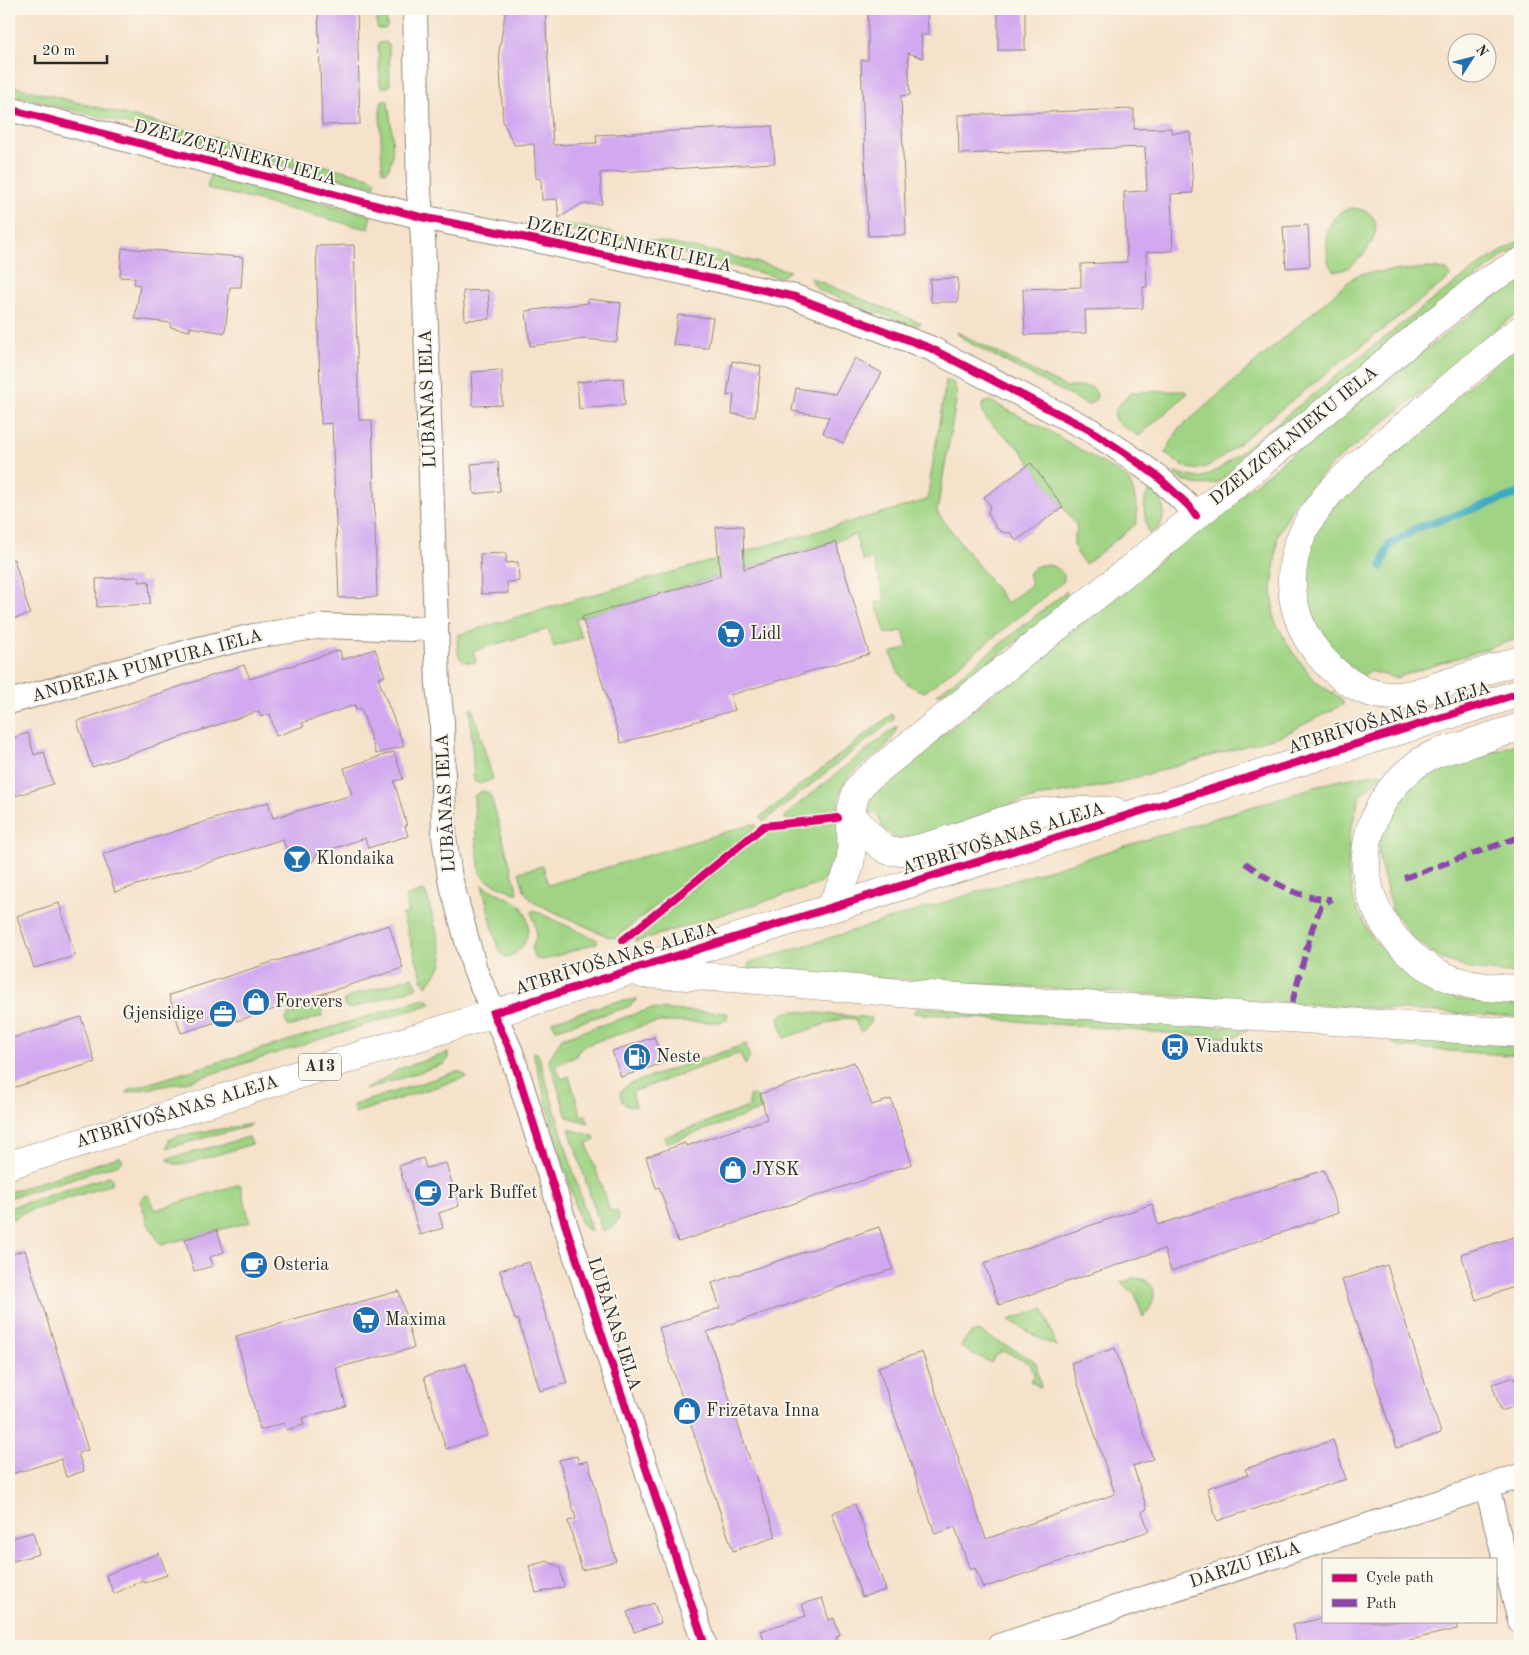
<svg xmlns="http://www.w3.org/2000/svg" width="1529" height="1655" font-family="'Old Standard TT',serif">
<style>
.green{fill:#a0d484;stroke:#668058}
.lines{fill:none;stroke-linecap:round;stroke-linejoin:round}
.stream{stroke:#3daabd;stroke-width:8}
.building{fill:#d2a8f0}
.minor-casing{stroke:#90867a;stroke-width:26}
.major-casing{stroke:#90867a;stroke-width:29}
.minor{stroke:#fff;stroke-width:24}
.major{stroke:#fff;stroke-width:28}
.quiet{stroke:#8e44ad;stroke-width:6;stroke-dasharray:12 6;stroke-linecap:butt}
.cycleway-casing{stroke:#fbf7ec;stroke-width:11}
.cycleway{stroke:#d6006c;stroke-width:8}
.labels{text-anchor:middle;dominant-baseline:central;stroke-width:4;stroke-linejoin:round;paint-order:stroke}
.shield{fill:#fbf7ec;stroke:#696865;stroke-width:1}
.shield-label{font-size:16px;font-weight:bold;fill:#2b2b2b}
.street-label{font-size:18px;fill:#2b2b2b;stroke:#fbf7ec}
.poi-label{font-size:18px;fill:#2b2b2b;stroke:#fbf7ec;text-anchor:start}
</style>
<rect width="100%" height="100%" fill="#fbf7ec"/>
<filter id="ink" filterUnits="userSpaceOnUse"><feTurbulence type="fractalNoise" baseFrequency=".02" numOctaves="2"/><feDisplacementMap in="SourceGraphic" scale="10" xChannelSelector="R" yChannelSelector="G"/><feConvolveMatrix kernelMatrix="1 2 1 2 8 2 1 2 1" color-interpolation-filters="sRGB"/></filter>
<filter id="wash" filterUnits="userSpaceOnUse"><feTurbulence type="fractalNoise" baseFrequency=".0096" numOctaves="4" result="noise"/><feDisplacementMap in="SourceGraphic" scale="20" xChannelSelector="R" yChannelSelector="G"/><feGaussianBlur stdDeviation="1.12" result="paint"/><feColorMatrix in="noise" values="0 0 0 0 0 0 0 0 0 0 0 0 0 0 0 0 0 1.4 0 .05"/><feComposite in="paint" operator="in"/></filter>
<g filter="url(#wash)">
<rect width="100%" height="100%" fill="#f6e2ca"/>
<g class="green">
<path d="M376,9H386L387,26L385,29H378L377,26Z"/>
<path d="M386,42L389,45L390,85L388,87H382L380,85L378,45L379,43Z"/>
<path d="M9,85L369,177L376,181L374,187L9,94Z"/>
<path d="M382,101H388C390,118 398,158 386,172L382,171V165L380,111Z"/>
<path d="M210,175H215L371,215L368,228H363L207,188Z"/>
<path d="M1351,208C1404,211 1359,273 1335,271C1327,265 1328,258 1327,249C1326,229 1330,215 1351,208Z"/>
<path d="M560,223L721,253L790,271L782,276L777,277L633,241L560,228Z"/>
<path d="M1520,240V246L1506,254L1217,483C1200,487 1187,484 1174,474L1176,472C1198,478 1197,482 1219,469L1419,310L1483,263Z"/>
<path d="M1429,268L1447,270L1450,274V277L1325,374L1218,460C1195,476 1185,469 1165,453L1179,429L1354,277L1364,273Z"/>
<path d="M1520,277V312L1495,330L1445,373L1331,465L1295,503L1278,534L1272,588L1274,619L1291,650L1316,682L1340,698L1344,704L1283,735L1110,785L1043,796L1003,807L938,833L895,838L883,828L877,813H870L871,798L878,787L1318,433Z"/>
<path d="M811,278L921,323L917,325H911L818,290L810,279Z"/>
<path d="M957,332L1065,387H1092L1097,394L1096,399L1088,405L964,340Z"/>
<path d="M1520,342V638L1395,678L1370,671L1363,676L1334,654L1317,630L1306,605L1303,565L1320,523L1349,488Z"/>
<path d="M946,380L954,383L957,395L937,512L1007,603L1030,586L1032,583L1028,574C1037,560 1055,563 1064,575V581L925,692C903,686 897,673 891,653L908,647L903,631L886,634L876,603L885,600L873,559L863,561L855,535L575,619L582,638L554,647L548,629L473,651L476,662C455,666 457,649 458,635C614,587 771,545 927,500Z"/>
<path d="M1185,391L1188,393L1139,436C1134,433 1119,425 1116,421C1109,411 1126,397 1133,392Z"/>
<path d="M990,401L1049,431L1126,477C1134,485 1139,513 1136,524L1087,563H1084C1074,549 1071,545 1077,529L1075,523L1020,449L989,422L983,414L982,405L986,402Z"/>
<path d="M1151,488L1155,489C1165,500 1166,515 1159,528L1149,534C1145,520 1140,500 1151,488Z"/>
<path d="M1067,591L1066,600L1063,605L954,690L937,694Z"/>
<path d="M472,707L493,779L480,784L474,781L470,710Z"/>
<path d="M892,714L894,719L763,822L760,817Z"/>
<path d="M897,726C891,761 834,763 838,812L835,814L797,820L785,819V817L791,810Z"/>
<path d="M1520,743V974L1471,969L1442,959L1413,938L1392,910L1378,854L1383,823L1415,778L1454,764Z"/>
<path d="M1378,773L1383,774L1360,795L1349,837L1348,872L1355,905L1371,937L1408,973L1457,999L1504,1005H1520V1017L749,970V963L1331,782Z"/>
<path d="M481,791L487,792L491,797L518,893H514L487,880L480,873L476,840L474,796Z"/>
<path d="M839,822C842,851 843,866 817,885L635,942L637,933L762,834L771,830Z"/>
<path d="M753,824L757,826L749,833L615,938L609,937L533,902L525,892L519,872L543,866L548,885Z"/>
<path d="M482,885L518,903C535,919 530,952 506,957L502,954L498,948Z"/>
<path d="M422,891L425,892L427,896L443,956L441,966L427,986L423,981L402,914L408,913L405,897Z"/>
<path d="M533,910L593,938L597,940V943L544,960L536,959C527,947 537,944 536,932C536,925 533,918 531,912Z"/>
<path d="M412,977L417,985L416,988L349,1009L345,1006L343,1001L349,997Z"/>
<path d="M427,998L431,1004L186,1082L125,1093L131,1089Z"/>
<path d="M638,999L628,1007L557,1029H556L552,1021L610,1003Z"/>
<path d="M316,1006L323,1010L322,1016L292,1026H288L285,1020L288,1015Z"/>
<path d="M918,1007L1241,1028L1249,1030L1235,1037L1230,1038L913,1013Z"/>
<path d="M650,1009L728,1013L727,1019L723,1022H660L645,1025L589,1044L579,1050L575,1057L556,1065L561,1079L569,1076L581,1116L586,1115L588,1123L567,1117L549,1059L562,1038Z"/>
<path d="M795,1011L871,1018L870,1023L863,1031H860L855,1019L844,1018L784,1038L779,1018C782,1012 788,1012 795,1011Z"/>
<path d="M1392,1037L1520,1046V1056L1397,1047L1389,1039Z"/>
<path d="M746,1044L750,1058L745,1065L740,1053L632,1092L636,1106C626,1108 620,1102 620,1092L629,1084Z"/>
<path d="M534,1051L538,1054L591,1231L586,1229L580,1222L534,1057Z"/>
<path d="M448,1053V1060L444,1064L365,1090L401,1068Z"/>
<path d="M455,1072H461L467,1077L355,1113L353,1105Z"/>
<path d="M754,1095L759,1098L762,1110L667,1143L665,1137L749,1107V1096Z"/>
<path d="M252,1124L247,1127L167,1148L169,1140L177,1136Z"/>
<path d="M569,1129L594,1136L595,1140L587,1144L610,1211L617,1210L619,1216C617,1226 611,1228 602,1231Z"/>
<path d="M249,1137L252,1144L186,1164H174L167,1159Z"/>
<path d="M118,1157H120L122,1159V1162L119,1164L9,1198V1192Z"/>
<path d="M109,1176L112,1178V1183L104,1187L23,1213L9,1221V1208Z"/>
<path d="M240,1184L250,1222L161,1245L148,1224L141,1202L143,1196L146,1195L150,1197L155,1210Z"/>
<path d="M1133,1278C1160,1278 1158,1302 1143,1317L1135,1294L1121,1283Z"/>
<path d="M1043,1309L1057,1346L1044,1341L1009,1320Z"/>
<path d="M978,1331L1033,1360L1036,1364L1041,1388L1030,1381L1034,1374L1030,1364L1004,1351L995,1356L991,1363L960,1347C966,1339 968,1333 978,1331Z"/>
</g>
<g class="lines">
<path class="stream" d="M1381,567L1389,545L1417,528L1520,493"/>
</g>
<g id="blocks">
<g class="building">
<path d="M318,9H357L360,124L322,125Z"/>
<path d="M506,9H545L553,145L597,143L596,135L772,126L775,163L600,173L602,204H581L559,218L557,199L542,200L541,179L536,178L534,144L514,145L503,122L499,51Z"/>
<path d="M868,9H927L928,35H921L923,58L908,53L910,95L901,96L906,235L868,236L861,60H868Z"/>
<rect x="998" y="9" width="27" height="41"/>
<path d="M1134,109V129L1171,128V133L1190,132L1193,193L1171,194L1173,251L1146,252L1147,287H1143V308L1085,310L1086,333L1025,335L1023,289L1081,287V264L1127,262L1124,192L1147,191L1145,147L959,154L958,115Z"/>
<path d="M1308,225L1310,266L1286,268L1283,227Z"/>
<path d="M354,245L359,420H372L377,597L339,598L332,423L321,424L316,246Z"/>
<path d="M122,248L243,257L241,287H230L225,333L190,327V331L170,327L171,323L135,319L140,285L134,284L135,278L120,277Z"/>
<path d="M958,278V302H931L930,279Z"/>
<path d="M488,290L490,319L465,320L463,291Z"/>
<path d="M588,299L621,303L617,342L585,339L530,346L526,311L588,303Z"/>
<path d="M678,315L713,318L708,348L673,345Z"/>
<path d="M855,358L882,373L843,443L823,433L829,417L792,411L796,388L835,394Z"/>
<path d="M732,361L761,366L755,417L732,414L734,394L727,396Z"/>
<path d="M502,370V405L473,406L471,372Z"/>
<path d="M623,378L625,405L579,409L577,382Z"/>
<path d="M498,462L500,491L474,494L471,464Z"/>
<path d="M1031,463L1063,507L1016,541L1011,533L1002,532L996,528L988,513L990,505L984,497Z"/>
<path d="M743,526L744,569L836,542L869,654L730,695L735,710L621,743L582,617L720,576L716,527Z"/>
<path d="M506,553V563L518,562L519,581L507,582L508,593L481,594L480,554Z"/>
<path d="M14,559L30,614L9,620V560Z"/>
<path d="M139,577V582L149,581L150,604L97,607L96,579Z"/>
<path d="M375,649L385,676L378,678L404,746L376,754L361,708L356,710L355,705L302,723L304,726L276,736L270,714L261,717L259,711L92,767L77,721L244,665L250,679L340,650L342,660Z"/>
<path d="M28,733L34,755L44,752L53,784L9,798V739Z"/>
<path d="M394,752L403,779L394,781L407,826H405L408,836L368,848L365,838L317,854L313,861L292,868L283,839L115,892L103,854L268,802L273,818L352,795L344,768Z"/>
<path d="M59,903L75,956L34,968L17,916Z"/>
<path d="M389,925L403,968L237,1021L236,1016L181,1033L169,995Z"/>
<path d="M81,1017L95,1062L9,1089V1039Z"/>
<path d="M654,1037L663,1063L621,1077L612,1051Z"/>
<path d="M854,1062L872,1105L891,1099L912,1164L678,1242L659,1187L656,1188L646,1157L685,1143L686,1146L767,1119L760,1094Z"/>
<path d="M423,1158L426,1168L446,1163L459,1206L439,1213L443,1228L420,1235L399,1166Z"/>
<path d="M1324,1170L1338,1213L1171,1271L1164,1249L999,1305L984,1263L1152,1204L1158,1225Z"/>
<path d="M879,1227L893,1269L707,1332L776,1537L733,1551L659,1328L720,1308L712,1283Z"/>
<path d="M217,1230L224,1252L210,1257L213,1266L194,1271L185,1239Z"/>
<path d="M1520,1235V1285L1476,1300L1461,1254Z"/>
<path d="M25,1250L88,1450L78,1453L84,1471L66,1477L61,1459L9,1475V1255Z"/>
<path d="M529,1262L567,1383L540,1391L518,1319L515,1320L500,1270Z"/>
<path d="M1387,1265L1441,1433L1397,1448L1342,1280Z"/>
<path d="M399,1291L414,1348L336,1368L346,1406L302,1418L304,1425L286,1430L284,1423L260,1430L236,1336Z"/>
<path d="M1115,1348L1153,1459L1133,1466L1147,1509L1142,1512L1149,1531L983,1588L975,1568L970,1570L955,1527L935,1534L878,1367L922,1352L986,1539L1115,1494L1071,1363Z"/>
<path d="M466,1364L488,1435L446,1449L424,1377Z"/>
<path d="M1515,1377L1520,1391V1405L1501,1411L1492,1384Z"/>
<path d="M1333,1440L1346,1479L1217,1521L1207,1488L1248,1475L1245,1469Z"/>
<path d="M577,1456L579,1463L588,1461L616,1561L582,1570L568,1521L576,1519L559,1460Z"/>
<path d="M855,1504L886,1590L862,1597L832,1513Z"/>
<path d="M33,1532L39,1554L9,1562V1539Z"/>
<path d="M159,1553L167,1575L144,1583L143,1580L114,1594L106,1575Z"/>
<path d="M547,1561L560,1567L564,1587L536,1593L529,1566Z"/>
<path d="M822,1598L829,1620L834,1618L840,1636L836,1637L839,1646H766L761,1631L806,1616L802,1604Z"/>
<path d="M654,1603L661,1623L634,1632L627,1612Z"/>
<path d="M1323,1618V1621H1456L1457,1629L1384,1646H1297L1292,1625Z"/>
</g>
</g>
</g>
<g filter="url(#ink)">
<use href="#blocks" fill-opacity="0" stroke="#90867a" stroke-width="1"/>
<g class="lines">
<defs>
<g id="minor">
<path d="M415,9L419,192L423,238L438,685L442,722L444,836L450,878L475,970L511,1052L566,1227L705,1646"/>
<path d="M9,109L421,217L513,235L795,297L930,348L1090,430L1125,453L1158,477L1189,506L1196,516"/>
<path d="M9,702L195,650L254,636L323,626L411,629L436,628"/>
<path d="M1487,1487L1520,1621"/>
<path d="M999,1646L1520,1476"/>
</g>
<g id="major">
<path d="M1520,330C1483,358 1448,389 1413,419C1357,466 1278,518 1294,602C1298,622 1307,641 1320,656C1345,685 1373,702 1412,694L1520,660"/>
<path d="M1520,727C1501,733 1482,739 1462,746C1447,750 1430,754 1417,764C1337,826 1355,931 1442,975C1467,987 1493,988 1520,989"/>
<path d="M852,815C861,825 875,844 887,850C910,860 995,821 1023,815C1052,809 1084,811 1114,811"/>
<path d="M830,907C839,892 849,875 851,857C853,834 846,805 861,785C864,781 869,777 873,774L1196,516L1479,286L1520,262"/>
<path d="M643,974L734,978L912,994L1520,1033"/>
<path d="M9,1165L1520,693"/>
</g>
</defs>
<use href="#minor" class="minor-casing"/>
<use href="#major" class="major-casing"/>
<use href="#minor" class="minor"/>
<use href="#major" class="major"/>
<g class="quiet">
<path d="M1245,863C1273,882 1297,899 1331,899"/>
<path d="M1404,878L1520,837"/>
<path d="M1292,1003L1312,929L1321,906L1331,899"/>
</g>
<defs>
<g id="cycleway">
<path d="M9,109L421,217L513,235L795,297L930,348L1090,430L1125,453L1158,477L1189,506L1196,516"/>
<path d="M623,940L764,826L838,818"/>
<path d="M705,1646L566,1227L511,1052L493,1013L1520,693"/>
</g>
</defs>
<use href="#cycleway" class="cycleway-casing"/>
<use href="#cycleway" class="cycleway"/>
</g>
</g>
<defs>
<symbol id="supermarket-disc" viewBox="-11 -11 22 22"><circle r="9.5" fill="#1f6fb2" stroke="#fbf7ec"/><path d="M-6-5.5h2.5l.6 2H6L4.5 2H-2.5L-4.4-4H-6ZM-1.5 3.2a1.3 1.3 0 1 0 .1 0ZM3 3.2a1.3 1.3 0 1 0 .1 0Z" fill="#fff"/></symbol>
<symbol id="bar-disc" viewBox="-11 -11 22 22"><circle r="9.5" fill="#1f6fb2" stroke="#fbf7ec"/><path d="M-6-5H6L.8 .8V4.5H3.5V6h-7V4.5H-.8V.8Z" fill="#fff"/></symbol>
<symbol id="shop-disc" viewBox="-11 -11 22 22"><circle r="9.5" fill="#1f6fb2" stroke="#fbf7ec"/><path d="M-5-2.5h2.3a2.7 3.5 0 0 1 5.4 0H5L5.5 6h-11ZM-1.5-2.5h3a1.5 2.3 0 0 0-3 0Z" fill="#fff"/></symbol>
<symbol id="office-disc" viewBox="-11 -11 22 22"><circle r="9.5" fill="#1f6fb2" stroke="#fbf7ec"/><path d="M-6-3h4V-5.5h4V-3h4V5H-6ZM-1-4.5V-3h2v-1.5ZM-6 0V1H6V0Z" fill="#fff"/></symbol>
<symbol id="bus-disc" viewBox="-11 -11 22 22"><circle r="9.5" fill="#1f6fb2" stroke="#fbf7ec"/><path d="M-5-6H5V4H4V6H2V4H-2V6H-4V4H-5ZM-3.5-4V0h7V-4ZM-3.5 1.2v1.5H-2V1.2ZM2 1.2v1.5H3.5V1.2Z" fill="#fff"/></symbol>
<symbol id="fuel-disc" viewBox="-11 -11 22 22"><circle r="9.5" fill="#1f6fb2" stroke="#fbf7ec"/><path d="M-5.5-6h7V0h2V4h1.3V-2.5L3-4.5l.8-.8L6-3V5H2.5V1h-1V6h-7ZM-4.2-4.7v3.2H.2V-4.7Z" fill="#fff"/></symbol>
<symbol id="cafe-disc" viewBox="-11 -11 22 22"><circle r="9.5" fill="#1f6fb2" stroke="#fbf7ec"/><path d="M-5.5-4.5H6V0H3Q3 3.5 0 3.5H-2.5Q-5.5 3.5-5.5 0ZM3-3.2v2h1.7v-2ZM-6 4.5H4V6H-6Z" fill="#fff"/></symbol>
</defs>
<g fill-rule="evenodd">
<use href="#supermarket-disc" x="715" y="618" width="32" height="32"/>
<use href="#bar-disc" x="281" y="843" width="32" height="32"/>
<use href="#shop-disc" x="240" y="986" width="32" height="32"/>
<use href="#office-disc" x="207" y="998" width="32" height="32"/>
<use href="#bus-disc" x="1159" y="1031" width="32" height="32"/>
<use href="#fuel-disc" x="621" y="1041" width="32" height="32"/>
<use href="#shop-disc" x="717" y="1154" width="32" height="32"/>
<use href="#cafe-disc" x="412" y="1177" width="32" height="32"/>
<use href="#cafe-disc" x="238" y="1249" width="32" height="32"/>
<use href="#supermarket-disc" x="350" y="1304" width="32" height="32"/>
<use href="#shop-disc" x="671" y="1395" width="32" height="32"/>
</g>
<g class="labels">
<rect class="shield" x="299" y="1053.5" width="42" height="27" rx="4"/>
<g class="shield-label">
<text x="320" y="1067">A13</text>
</g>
<g class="street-label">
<text transform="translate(235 153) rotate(15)">DZELZCEĻNIEKU IELA</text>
<text transform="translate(629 245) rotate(12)">DZELZCEĻNIEKU IELA</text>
<text transform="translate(428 399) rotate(-92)">LUBĀNAS IELA</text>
<text transform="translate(1294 436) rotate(-39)">DZELZCEĻNIEKU IELA</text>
<text transform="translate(147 666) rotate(-15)">ANDREJA PUMPURA IELA</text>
<text transform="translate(1389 718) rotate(-17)">ATBRĪVOŠANAS ALEJA</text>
<text transform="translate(446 803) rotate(-93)">LUBĀNAS IELA</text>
<text transform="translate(1003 839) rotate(-17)">ATBRĪVOŠANAS ALEJA</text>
<text transform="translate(616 959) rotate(-17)">ATBRĪVOŠANAS ALEJA</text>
<text transform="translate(177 1112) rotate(-17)">ATBRĪVOŠANAS ALEJA</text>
<text transform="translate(614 1324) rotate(72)">LUBĀNAS IELA</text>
<text transform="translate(1245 1565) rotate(-18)">DĀRZU IELA</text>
</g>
<g class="poi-label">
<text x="750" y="634">Lidl</text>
<text x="316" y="859">Klondaika</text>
<text x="275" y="1002">Forevers</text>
<text x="204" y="1014" text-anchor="end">Gjensidige</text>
<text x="1194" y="1047">Viadukts</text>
<text x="656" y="1057">Neste</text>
<text x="752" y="1170">JYSK</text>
<text x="447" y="1193">Park Buffet</text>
<text x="273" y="1265">Osteria</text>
<text x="385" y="1320">Maxima</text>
<text x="706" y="1411">Frizētava Inna</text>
</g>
</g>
<rect width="1529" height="1655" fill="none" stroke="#fbf7ec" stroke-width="30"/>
<rect x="1322" y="1558" width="175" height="65" fill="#fbf7ec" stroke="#a8a59f"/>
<rect x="1332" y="1574" width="25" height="8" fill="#d6006c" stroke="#a8a59f"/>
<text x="1366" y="1582" font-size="15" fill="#2b2b2b">Cycle path</text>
<rect x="1332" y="1599" width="25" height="8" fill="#8e44ad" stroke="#a8a59f"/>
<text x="1366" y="1608" font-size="15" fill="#2b2b2b">Path</text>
<g transform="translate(1472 58) rotate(54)"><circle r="24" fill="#fbf7ec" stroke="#a8a59f"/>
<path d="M0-4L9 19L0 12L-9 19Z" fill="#1f6fb2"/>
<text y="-8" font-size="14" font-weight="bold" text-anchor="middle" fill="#2b2b2b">N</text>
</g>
<path d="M35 55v8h72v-8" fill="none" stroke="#2b2b2b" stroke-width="2.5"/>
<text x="42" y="55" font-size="15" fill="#2b2b2b" stroke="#fbf7ec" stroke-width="4" paint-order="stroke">20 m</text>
</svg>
